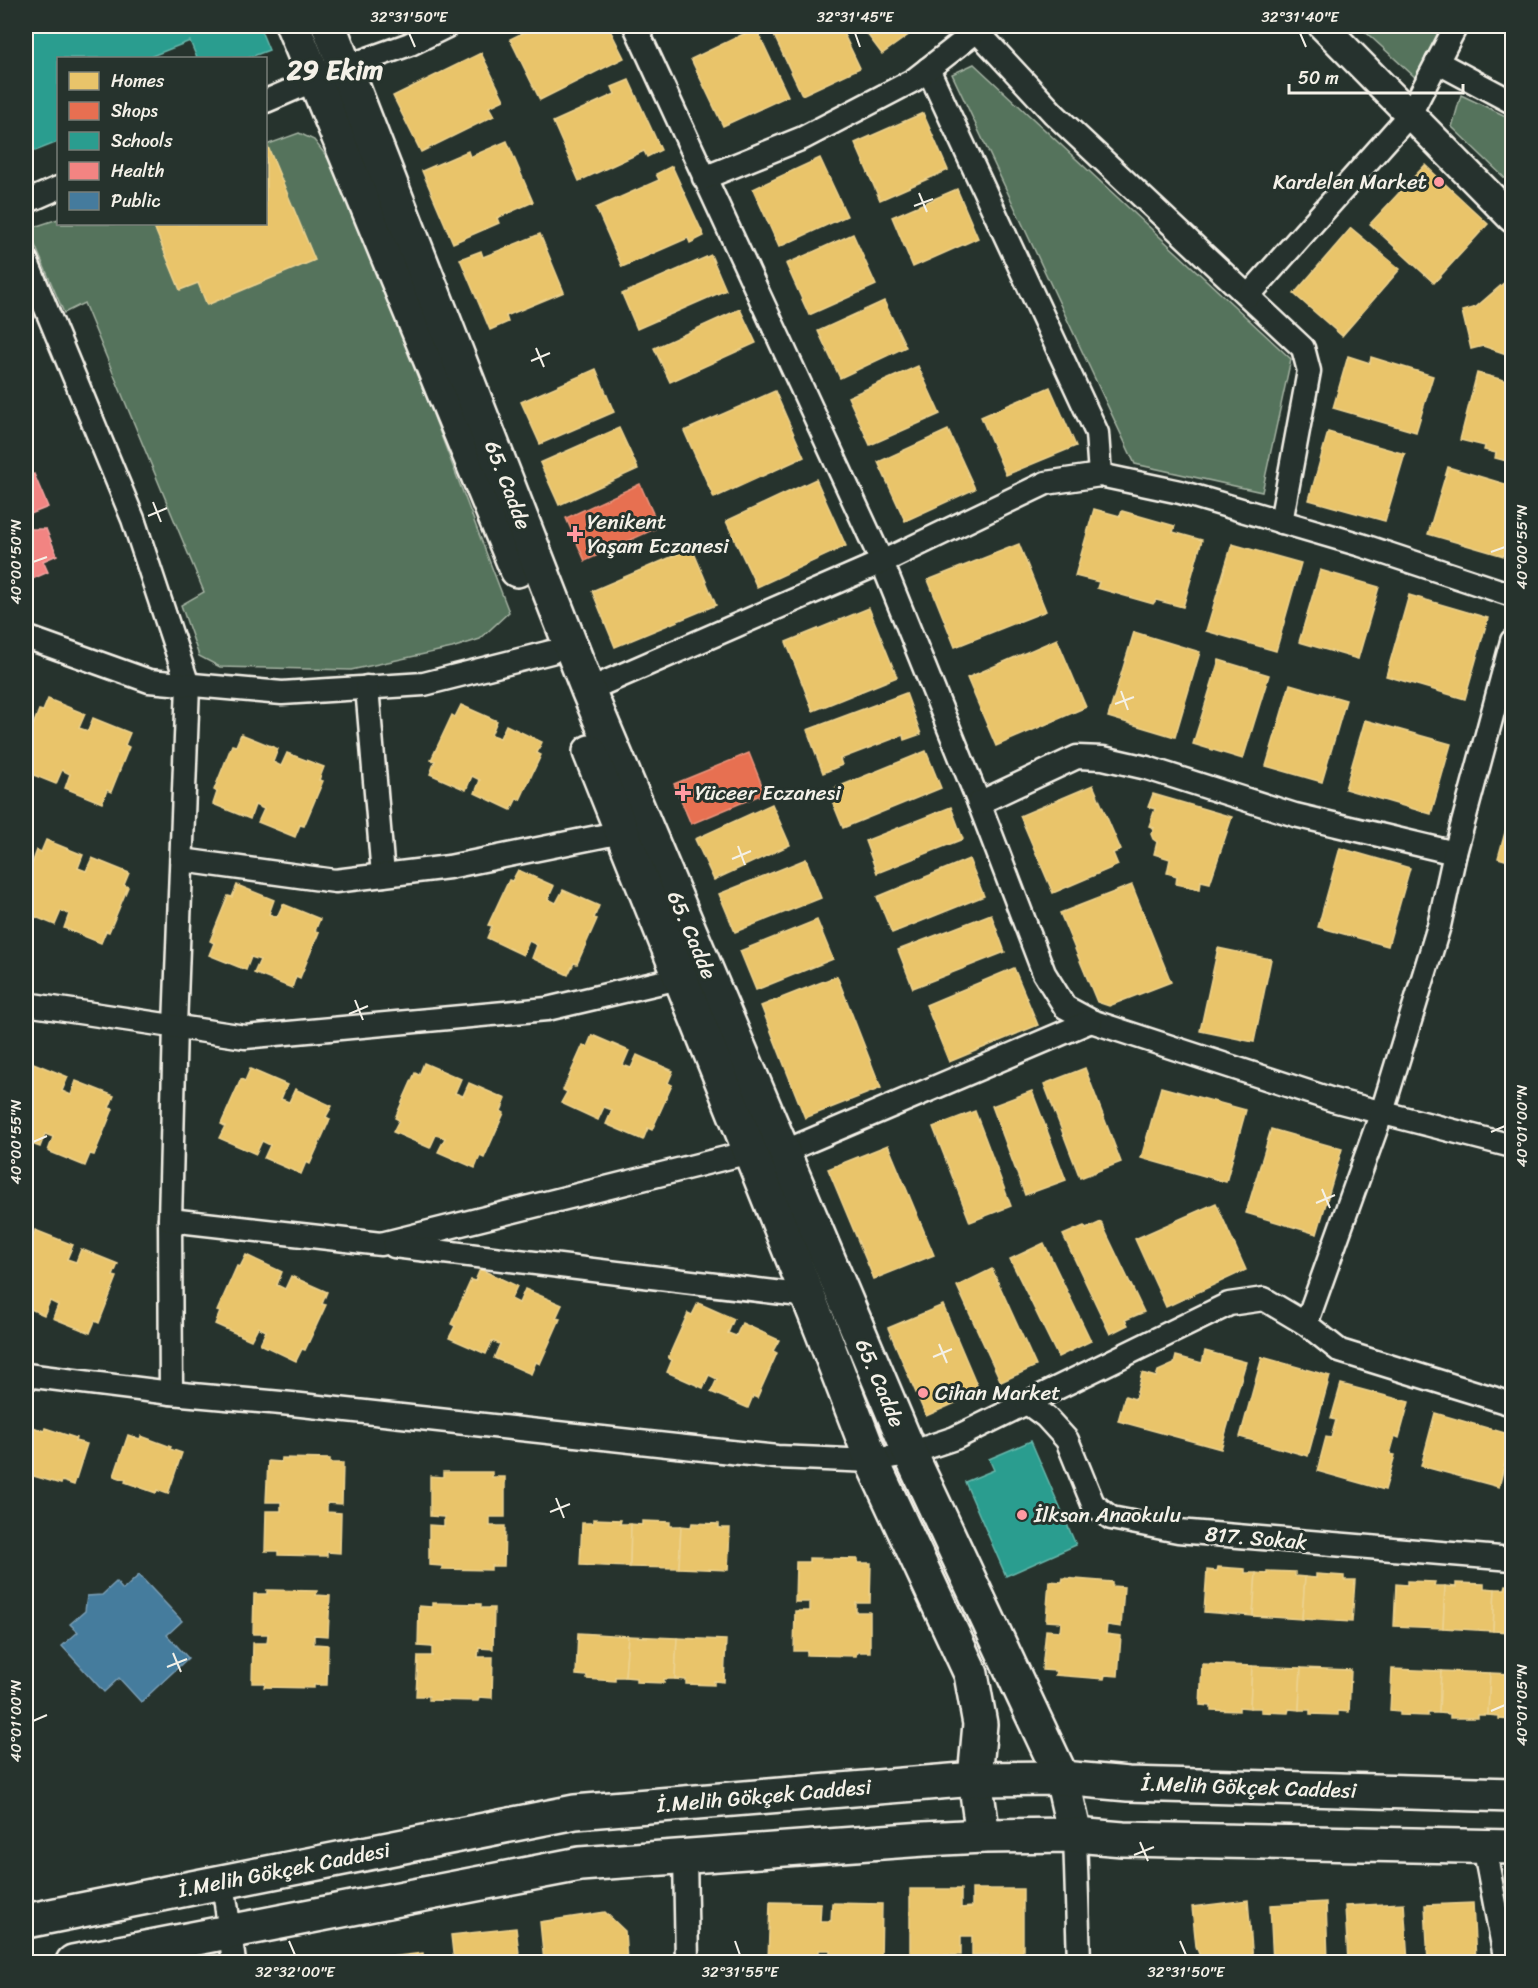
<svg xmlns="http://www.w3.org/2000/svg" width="1538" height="1988" font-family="Sriracha,sans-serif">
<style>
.green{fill:#55735c;stroke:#a4b2a2;stroke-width:1.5}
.homes{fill:#e9c46a;stroke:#ecd290;stroke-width:1.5}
.shops{fill:#e76f51;stroke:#eb967e;stroke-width:1.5}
.schools{fill:#2a9d8f;stroke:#67b6aa;stroke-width:1.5}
.health{fill:#f28482;stroke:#f3a5a1;stroke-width:1.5}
.public{fill:#457b9d;stroke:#7a9eb4;stroke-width:1.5}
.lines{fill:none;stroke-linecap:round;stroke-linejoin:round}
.minor-casing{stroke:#f4f1e8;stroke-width:27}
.tertiary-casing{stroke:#f4f1e8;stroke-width:33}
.secondary-casing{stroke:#f4f1e8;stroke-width:38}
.minor{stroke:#26332d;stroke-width:22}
.tertiary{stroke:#26332d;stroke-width:28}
.secondary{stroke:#26332d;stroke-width:33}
.ticks{fill:none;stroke:#f4f1e8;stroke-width:2}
.poi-dot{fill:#ff9aa2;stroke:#26332d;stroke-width:2}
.labels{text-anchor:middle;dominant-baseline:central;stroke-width:6;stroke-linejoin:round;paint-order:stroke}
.poi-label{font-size:21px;fill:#f4f1e8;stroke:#26332d;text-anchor:start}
.street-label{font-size:21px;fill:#f4f1e8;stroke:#26332d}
.district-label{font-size:27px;font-weight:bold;fill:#f4f1e8;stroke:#26332d}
.neatline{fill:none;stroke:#f4f1e8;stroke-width:2}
.ticks-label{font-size:15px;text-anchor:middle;fill:#f4f1e8}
</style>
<rect width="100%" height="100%" fill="#26332d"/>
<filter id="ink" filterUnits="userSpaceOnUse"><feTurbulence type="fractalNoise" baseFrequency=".0167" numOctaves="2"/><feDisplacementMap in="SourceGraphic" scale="12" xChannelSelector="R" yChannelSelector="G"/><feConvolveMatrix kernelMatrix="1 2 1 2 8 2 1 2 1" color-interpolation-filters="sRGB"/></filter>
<g filter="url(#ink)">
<g class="green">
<path d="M1359,26H1445L1416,78Z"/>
<path d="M974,64L1291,359L1262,492L1135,464L952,74Z"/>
<path d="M1461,95L1512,119V185L1452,127Z"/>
<path d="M299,133L314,140L341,175L509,612L480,639L452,648L351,670L220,667L199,656L181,605L204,592L84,303L64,313L28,229L58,219V224H266V145Z"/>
</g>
<g class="homes">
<path d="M537,26H608L624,58L540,100L510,39Z"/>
<path d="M773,26H840L860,68L802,95L770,27Z"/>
<path d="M861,26H921L882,54Z"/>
<path d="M756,28L788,96L723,126L691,59Z"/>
<path d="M481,53L504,100L489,107L494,116L421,152L393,96Z"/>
<path d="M629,80L661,150L647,157L644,151L579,181L553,122L615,94L612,87Z"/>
<path d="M923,113L948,170L880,200L855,143Z"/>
<path d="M507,141L533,202L497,218L499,223L453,243L422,171L468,151L470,157Z"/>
<path d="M266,142L315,260L207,305L198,283L180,290L153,224H266Z"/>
<path d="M820,158L847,216L779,247L753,189Z"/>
<path d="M1425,165L1488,224L1434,283L1370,224Z"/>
<path d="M672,166L704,236L690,243L688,238L622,267L596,208L659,180L656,174Z"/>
<path d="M957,189L978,238L913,267L892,217Z"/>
<path d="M1351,228L1400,269L1342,336L1294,294Z"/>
<path d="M540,234L564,292L506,316L508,322L490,330L460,259L481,251L483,257Z"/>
<path d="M853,234L876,285L809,315L786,264Z"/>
<path d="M711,255L726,290L637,329L622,294Z"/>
<path d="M1512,276V356L1483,346L1471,349L1462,311L1476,307Z"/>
<path d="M884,301L906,347L840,378L818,331Z"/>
<path d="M740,309L756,343L670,382L654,348Z"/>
<path d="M1348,356L1370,363L1371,357L1433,376L1416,432L1333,408Z"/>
<path d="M918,366L940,414L870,445L848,397Z"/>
<path d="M596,369L614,412L540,444L521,402Z"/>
<path d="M1477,373L1512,382V458L1508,457L1507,461L1495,458L1496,453L1484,450L1485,446L1460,440Z"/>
<path d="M1050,387L1076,446L1006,475L981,417Z"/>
<path d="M775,391L804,457L714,498L684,431Z"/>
<path d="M619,428L638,469L559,505L540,463Z"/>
<path d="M948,430L975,489L905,521L878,462Z"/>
<path d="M1328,432L1405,454L1385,521L1309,500Z"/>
<path d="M1448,467L1512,486V529L1504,556L1428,534Z"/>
<path d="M816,479L846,546L757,587L726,521Z"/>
<path d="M1094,509L1120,516L1122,511L1175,526L1173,532L1202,540L1183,607L1156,600L1153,604L1097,588L1099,582L1075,576Z"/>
<path d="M1019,544L1046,611L955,647L928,580Z"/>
<path d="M1232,544L1301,563L1276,651L1206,631Z"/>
<path d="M692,548L716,605L615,647L592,591Z"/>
<path d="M1320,570L1379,587L1358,659L1299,642Z"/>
<path d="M1409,595L1488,618L1465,699L1386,676Z"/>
<path d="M869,608L897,677L813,711L786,642Z"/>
<path d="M1134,632L1200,652L1175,737L1108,717Z"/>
<path d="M1057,639L1086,707L996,746L967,678Z"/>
<path d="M1219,660L1269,675L1243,759L1193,744Z"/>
<path d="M1290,684L1346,700L1322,782L1266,766Z"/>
<path d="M906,693L921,734L904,740L903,735L840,759L842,765L823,773L807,730Z"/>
<path d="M48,699L85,714L79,728L88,731L93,718L130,733L125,745L129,747L111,792L107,790L102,803L65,788L70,774L62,770L56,784L26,772V743L39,710L43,711Z"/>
<path d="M461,705L497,721L491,735L500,738L506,725L542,742L537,753L541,755L520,800L517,798L511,810L475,793L480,780L472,776L466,790L430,774L435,761L431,760L452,715L455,717Z"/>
<path d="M1365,720L1451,744L1431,814L1345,789Z"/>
<path d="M241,734L278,749L273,762L281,766L287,753L324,767L319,780L323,781L304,826L300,825L295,837L258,822L264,809L255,805L250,819L213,804L217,792L214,790L232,745L236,746Z"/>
<path d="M926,751L941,788L843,828L828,791Z"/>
<path d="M1093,785L1121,850L1113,853L1118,865L1053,893L1020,816Z"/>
<path d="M1153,794L1232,817L1210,883L1201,881L1200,889L1176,884L1177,876L1167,873L1170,859L1154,854L1157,842L1153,839L1151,834L1154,828L1149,826L1155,809L1148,807Z"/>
<path d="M772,804L790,845L714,880L695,839Z"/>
<path d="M951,807L963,839L877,873L865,841Z"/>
<path d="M1512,807V862L1498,858Z"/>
<path d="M46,840L83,855L78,868L86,871L92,858L129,873L124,885L128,887L109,932L106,931L101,943L64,928L69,914L61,911L55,925L26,913V880L37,850L41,852Z"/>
<path d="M1340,848L1410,868L1388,946L1318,927Z"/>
<path d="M806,859L821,898L735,932L719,894Z"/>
<path d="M969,859L984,896L892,933L877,897Z"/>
<path d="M518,870L554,886L548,899L556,903L563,890L599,906L594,918L597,919L577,964L574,963L568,975L532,958L537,945L529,941L523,955L487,938L492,926L488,925L509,880L512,881Z"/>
<path d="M237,885L274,900L269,914L277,917L283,904L320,919L315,931L319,932L300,978L296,976L292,988L254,973L260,960L251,957L246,970L209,955L214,943L210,941L228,896L232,897Z"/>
<path d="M1132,885L1171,982L1109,1006L1097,1002L1060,913Z"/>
<path d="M991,914L1005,952L913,988L898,950Z"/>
<path d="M817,920L833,959L756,990L740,951Z"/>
<path d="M1218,948L1271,959L1254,1042L1200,1031Z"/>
<path d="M1014,968L1038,1025L949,1062L926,1005Z"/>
<path d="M837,976L881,1088L805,1118L761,1006Z"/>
<path d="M592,1035L629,1051L623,1065L631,1068L637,1055L673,1071L668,1083L672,1085L652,1130L648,1128L643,1140L606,1124L612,1110L604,1107L598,1120L561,1103L567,1092L563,1090L583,1045L587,1047Z"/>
<path d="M31,1062L68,1077L62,1091L71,1095L76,1081L114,1096L109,1108L113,1109L94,1155L90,1154L85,1166L48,1151L53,1137L45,1134L40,1147L26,1142V1074Z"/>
<path d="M424,1063L461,1079L455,1093L463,1096L469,1083L506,1099L501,1111L504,1113L484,1158L480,1156L475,1168L438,1152L445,1138L436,1135L430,1148L393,1132L399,1120L395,1118L415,1073L419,1075Z"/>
<path d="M1085,1068L1121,1162L1080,1178L1044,1084Z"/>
<path d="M250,1069L287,1085L281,1099L289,1102L295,1089L332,1106L326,1117L330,1119L310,1164L306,1162L301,1174L264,1158L270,1145L262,1141L256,1154L219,1138L225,1126L221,1124L241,1079L245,1081Z"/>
<path d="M1161,1087L1246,1110L1226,1182L1141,1158Z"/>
<path d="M1032,1091L1066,1180L1025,1195L992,1106Z"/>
<path d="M975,1111L1011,1206L970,1222L933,1127Z"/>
<path d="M1271,1129L1342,1149L1317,1234L1246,1213Z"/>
<path d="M888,1145L934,1255L874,1279L828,1169Z"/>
<path d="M1216,1203L1246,1270L1166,1307L1135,1239Z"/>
<path d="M1101,1222L1144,1312L1125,1320L1128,1325L1110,1334L1063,1235L1084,1226L1086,1229Z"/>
<path d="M35,1230L73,1245L67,1259L76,1262L81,1249L118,1264L113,1276L117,1277L99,1323L95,1321L90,1333L53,1318L58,1305L50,1301L44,1315L26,1307V1244L27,1241L31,1242Z"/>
<path d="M1044,1243L1091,1341L1058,1357L1010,1259Z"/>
<path d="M246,1255L282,1272L277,1285L285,1289L291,1276L327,1292L322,1304L326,1305L305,1350L302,1349L296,1361L260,1344L266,1331L258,1327L251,1340L215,1324L220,1312L217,1311L237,1266L240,1267Z"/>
<path d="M480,1269L517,1286L511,1299L519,1303L525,1289L562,1305L556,1318L560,1319L540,1364L536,1362L531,1374L494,1358L500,1344L492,1341L486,1354L449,1338L455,1326L451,1324L471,1280L475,1281Z"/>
<path d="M992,1269L1036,1366L1001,1382L957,1286Z"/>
<path d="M698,1303L734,1319L728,1333L736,1336L742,1323L779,1340L773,1351L777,1353L757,1398L753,1396L748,1408L711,1392L717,1379L709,1375L703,1388L667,1372L672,1360L668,1358L688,1313L692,1315Z"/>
<path d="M943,1305L980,1392L926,1416L888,1328Z"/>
<path d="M1205,1351L1246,1362L1221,1449L1118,1421L1125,1396L1135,1399L1142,1373L1156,1377L1158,1371L1174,1364L1176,1356L1202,1363Z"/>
<path d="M1262,1357L1330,1376L1308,1456L1240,1437Z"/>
<path d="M1341,1384L1409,1402L1399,1438L1395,1436L1390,1454L1395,1455L1385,1490L1317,1471L1326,1437L1331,1438L1336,1420L1331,1419Z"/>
<path d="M1435,1413L1512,1435L1499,1487L1421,1466Z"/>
<path d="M33,1427L44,1431L45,1428L76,1438L75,1441L87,1444L74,1485L62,1481L61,1484L30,1475L31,1472L26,1470V1450Z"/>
<path d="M128,1435L140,1439L141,1436L171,1447L170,1449L182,1453L168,1494L157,1490L156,1493L125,1482L126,1480L114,1476Z"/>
<path d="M281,1458L330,1459V1463H343L342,1504L327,1503V1512L341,1513L340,1553L327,1552V1556L278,1555V1551H265L266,1511H281V1502H266L268,1461L281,1462Z"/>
<path d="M443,1472H492V1477H505V1517H490V1526H505L504,1566H491V1570L442,1569V1566L429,1565V1525L444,1526V1517L430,1516V1476L443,1477Z"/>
<path d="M593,1519L621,1520L620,1524H631L630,1567L580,1565L582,1523H593Z"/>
<path d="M642,1521L670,1522V1526H681L679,1568L630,1567L631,1524L642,1525Z"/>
<path d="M692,1523L719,1524V1528H730L728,1570L679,1568L681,1526L691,1527Z"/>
<path d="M809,1558L858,1559V1563H871L870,1603H856V1612H870V1652H857L856,1656L807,1655V1651H794L795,1611H810V1602H795L796,1562H809Z"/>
<path d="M1218,1567L1245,1569V1573H1256L1253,1616L1204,1612L1207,1570L1217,1571Z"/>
<path d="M1267,1571L1295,1572V1576L1305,1577L1302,1619L1253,1616L1256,1573L1267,1574Z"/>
<path d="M1316,1574L1344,1576V1580H1355L1352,1622L1302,1619L1305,1577L1316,1578Z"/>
<path d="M1063,1578L1112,1582V1586L1124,1587L1121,1627L1107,1625L1106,1634L1121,1636L1118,1676L1105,1675L1104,1679L1055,1675L1056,1671L1042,1670L1046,1630L1060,1631L1061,1622L1046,1621L1049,1581L1062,1582Z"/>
<path d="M1407,1581L1435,1582L1434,1586H1445L1443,1628L1394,1626L1396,1584L1407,1585Z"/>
<path d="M1456,1583L1484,1584V1588L1495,1589L1493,1631L1443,1628L1445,1586L1456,1587Z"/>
<path d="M1506,1585L1512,1586V1632L1493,1631L1495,1589H1505Z"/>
<path d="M267,1590L317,1591L316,1595L330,1596L328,1636L314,1635V1644L328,1645L327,1685H314V1688L264,1687L265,1683H252L253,1643H267L268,1634H253L254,1594H267Z"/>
<path d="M432,1603L481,1604V1608H494L493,1649L479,1648L478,1657H493L492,1698L479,1697L478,1701L429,1700V1696H416L418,1656H432V1647L418,1646L419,1606L432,1607Z"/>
<path d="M578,1633L628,1636L625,1677H615V1681L587,1679V1676L576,1675Z"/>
<path d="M628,1636L677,1638L675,1679H664V1683L636,1682V1678L625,1677Z"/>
<path d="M677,1638L726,1640L724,1682L714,1681V1685L686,1684V1680L675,1679Z"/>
<path d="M1202,1664L1252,1666L1250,1708L1239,1707V1711L1211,1710V1706L1200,1705Z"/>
<path d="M1252,1666L1301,1668L1299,1710L1289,1709L1288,1713L1261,1712V1708H1250Z"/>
<path d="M1301,1668L1351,1670L1349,1712L1338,1711V1715L1310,1714V1710H1299Z"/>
<path d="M1392,1669L1441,1671L1439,1713H1428V1716L1400,1715V1712L1390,1711Z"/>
<path d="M1441,1671L1490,1673L1488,1715H1478V1718H1450V1714L1439,1713Z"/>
<path d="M1490,1673L1512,1674V1720L1499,1719V1716L1488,1715Z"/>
<path d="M910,1889H961V1908L972,1907V1889H1023V1955H972V1936H961V1955H910Z"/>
<path d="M1248,1900L1253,1962H1202L1196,1946L1192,1907Z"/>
<path d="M770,1902L821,1903L820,1921H831L832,1903L882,1904L881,1962H830V1950H819V1962H768Z"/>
<path d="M1326,1902L1328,1962H1273L1270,1905Z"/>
<path d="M1404,1903L1408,1962H1348L1345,1906Z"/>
<path d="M1473,1903L1476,1962H1428L1425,1905Z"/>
<path d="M605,1912L625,1931L627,1962H544L540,1922Z"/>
<path d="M516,1928L520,1962H454L451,1935Z"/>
<path d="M423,1953L424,1962H356V1961Z"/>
</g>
<g class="shops">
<path d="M640,484L659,527L585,561L566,518Z"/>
<path d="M749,753L765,793L691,824L674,784Z"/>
</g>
<g class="schools">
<path d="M26,26H28L30,31L43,26H259L269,50L248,58H197L190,41L147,58H58V142L35,151L34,148L26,152Z"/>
<path d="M1031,1441L1076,1545L1006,1576L965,1482L994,1470L989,1459Z"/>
</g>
<g class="health">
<path d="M34,474L48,507L26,516V477Z"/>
<path d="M26,529H46L57,555L43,561L48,572L30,580L27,572H26Z"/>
</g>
<path class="public" d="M139,1575L182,1621L167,1635L188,1658L141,1702L119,1678L104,1692L62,1646L78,1632L70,1624L85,1611L87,1596L102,1595L116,1582L123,1590Z"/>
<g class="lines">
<defs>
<g id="minor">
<path d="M635,26L882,562L979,803L1044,973L1065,1007L1091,1021L1333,1100L1512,1146"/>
<path d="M977,31L1054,114L1303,348L1309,371L1281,522"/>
<path d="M1437,62L1512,102"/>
<path d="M928,69L1097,433L1100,475"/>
<path d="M266,101L345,67L410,44L447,26"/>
<path d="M704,178L803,138L914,80L983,26"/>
<path d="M26,202L58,188"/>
<path d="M26,260L133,519L188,685L175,1026L170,1220L171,1393"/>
<path d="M1248,296L1410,114L1456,26"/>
<path d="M26,637L149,681L282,693L424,684L551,652"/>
<path d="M367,687L383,875"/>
<path d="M588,690L882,562L1046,483L1100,475L1180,492L1361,545L1512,595"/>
<path d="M979,803L1077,757L1103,758L1147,768L1295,815L1455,853"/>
<path d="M182,860L335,881L449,867L622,832"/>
<path d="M26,1004L245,1037L547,1009L679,978"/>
<path d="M783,1152L1091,1021"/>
<path d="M170,1220L381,1244L750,1152"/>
<path d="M394,1246L808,1296"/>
<path d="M1306,1324L1382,1112L1439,926L1455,853L1512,641"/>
<path d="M26,1375L171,1393L292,1404L777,1457L872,1461L910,1453L955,1438L1229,1304L1264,1299L1306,1324L1340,1351L1512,1404"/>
<path d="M1027,1403L1046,1417L1067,1440L1093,1504L1111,1518L1178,1531L1512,1559"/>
<path d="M1075,1835L1079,1962"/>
<path d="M1484,1846L1506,1962"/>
<path d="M685,1856L687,1962"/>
<path d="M223,1882L234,1962"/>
</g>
<path id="tertiary" d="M1323,26L1512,218"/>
<g id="secondary">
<path d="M293,26L517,570"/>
<path d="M329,26L588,690L910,1453L1062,1778L1075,1835"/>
<path d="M590,752L822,1331L872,1461L971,1674L980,1724L975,1779L983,1836"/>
<path d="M26,1921L575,1812L975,1779L1062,1778L1128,1784L1512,1795"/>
<path d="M73,1962L580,1864L924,1839L983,1836L1075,1835L1123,1839L1512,1847"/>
</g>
</defs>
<use href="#minor" class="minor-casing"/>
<use href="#tertiary" class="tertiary-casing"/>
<use href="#secondary" class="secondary-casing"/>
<use href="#minor" class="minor"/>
<use href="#tertiary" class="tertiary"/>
<use href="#secondary" class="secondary"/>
</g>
</g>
<path class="ticks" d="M409,33L415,47M855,33L860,47M1300,33L1306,47M919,193L927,212M914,206L933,199M536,348L544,367M531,361L550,353M153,502L161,522M148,516L167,508M1491,552L1505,547M33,562L47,557M1121,691L1128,710M1115,704L1134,697M738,846L745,865M732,859L751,851M355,1000L363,1020M349,1014L368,1006M1491,1132L1505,1126M33,1142L47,1136M1322,1189L1330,1208M1316,1203L1335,1195M939,1344L947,1363M933,1357L952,1349M556,1498L564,1518M550,1512L570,1504M173,1653L181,1672M167,1667L187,1659M1491,1711L1505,1705M33,1721L47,1715M1140,1842L1148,1861M1134,1855L1154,1847M289,1941L295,1955M735,1941L740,1955M1180,1941L1186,1955"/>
<g class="poi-dot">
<circle cx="1439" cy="182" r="6"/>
<path d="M572 525h6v6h6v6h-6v6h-6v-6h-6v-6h6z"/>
<path d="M680 784h6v6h6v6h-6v6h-6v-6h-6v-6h6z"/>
<circle cx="923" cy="1393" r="6"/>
<circle cx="1022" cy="1515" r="6"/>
</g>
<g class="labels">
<g class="poi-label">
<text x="1427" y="182" text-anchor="end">Kardelen Market</text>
<text x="587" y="522">Yenikent<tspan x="587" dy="24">Yaşam Eczanesi</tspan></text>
<text x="695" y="793">Yüceer Eczanesi</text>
<text x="935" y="1393">Cihan Market</text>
<text x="1034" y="1515">İlksan Anaokulu</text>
</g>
<g class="street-label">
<text transform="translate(508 485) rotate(69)">65. Cadde</text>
<text transform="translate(692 935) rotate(67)">65. Cadde</text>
<text transform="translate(880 1383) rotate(67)">65. Cadde</text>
<text transform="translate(1256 1538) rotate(5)">817. Sokak</text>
<text transform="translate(1249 1787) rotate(2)">İ.Melih Gökçek Caddesi</text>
<text transform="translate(764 1796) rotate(-5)">İ.Melih Gökçek Caddesi</text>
<text transform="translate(284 1870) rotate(-11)">İ.Melih Gökçek Caddesi</text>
</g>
<g class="district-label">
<text x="335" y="70">29 Ekim</text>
</g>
</g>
<rect width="1538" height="1988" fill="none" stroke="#26332d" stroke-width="66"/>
<rect x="57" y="57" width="210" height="168" fill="#26332d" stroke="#787f78" stroke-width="1.5"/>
<rect x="69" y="72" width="30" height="18" fill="#e9c46a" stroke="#787f78" stroke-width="1.5"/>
<text x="111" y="87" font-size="18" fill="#f4f1e8">Homes</text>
<rect x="69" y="102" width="30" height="18" fill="#e76f51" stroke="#787f78" stroke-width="1.5"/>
<text x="111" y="117" font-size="18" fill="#f4f1e8">Shops</text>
<rect x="69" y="132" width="30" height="18" fill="#2a9d8f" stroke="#787f78" stroke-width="1.5"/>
<text x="111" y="147" font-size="18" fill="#f4f1e8">Schools</text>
<rect x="69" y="162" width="30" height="18" fill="#f28482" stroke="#787f78" stroke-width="1.5"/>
<text x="111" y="177" font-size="18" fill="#f4f1e8">Health</text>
<rect x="69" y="192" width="30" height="18" fill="#457b9d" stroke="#787f78" stroke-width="1.5"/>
<text x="111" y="207" font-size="18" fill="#f4f1e8">Public</text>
<path d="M1289 84v9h174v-9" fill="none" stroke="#f4f1e8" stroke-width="3"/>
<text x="1298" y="84" font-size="18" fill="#f4f1e8" stroke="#26332d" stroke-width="4.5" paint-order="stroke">50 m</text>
<rect x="33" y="33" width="1472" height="1922" class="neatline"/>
<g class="ticks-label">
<text x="409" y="22">32°31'50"E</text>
<text x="855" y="22">32°31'45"E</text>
<text x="1300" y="22">32°31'40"E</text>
<text transform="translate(1522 547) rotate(-90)" y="5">40°00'55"N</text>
<text transform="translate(16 562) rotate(-90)" y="5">40°00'50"N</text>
<text transform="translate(1522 1126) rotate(-90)" y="5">40°01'00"N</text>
<text transform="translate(16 1142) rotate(-90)" y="5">40°00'55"N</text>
<text transform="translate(1522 1705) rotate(-90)" y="5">40°01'05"N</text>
<text transform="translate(16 1721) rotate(-90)" y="5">40°01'00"N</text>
<text x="295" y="1977">32°32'00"E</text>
<text x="740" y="1977">32°31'55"E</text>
<text x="1186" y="1977">32°31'50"E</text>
</g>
</svg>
